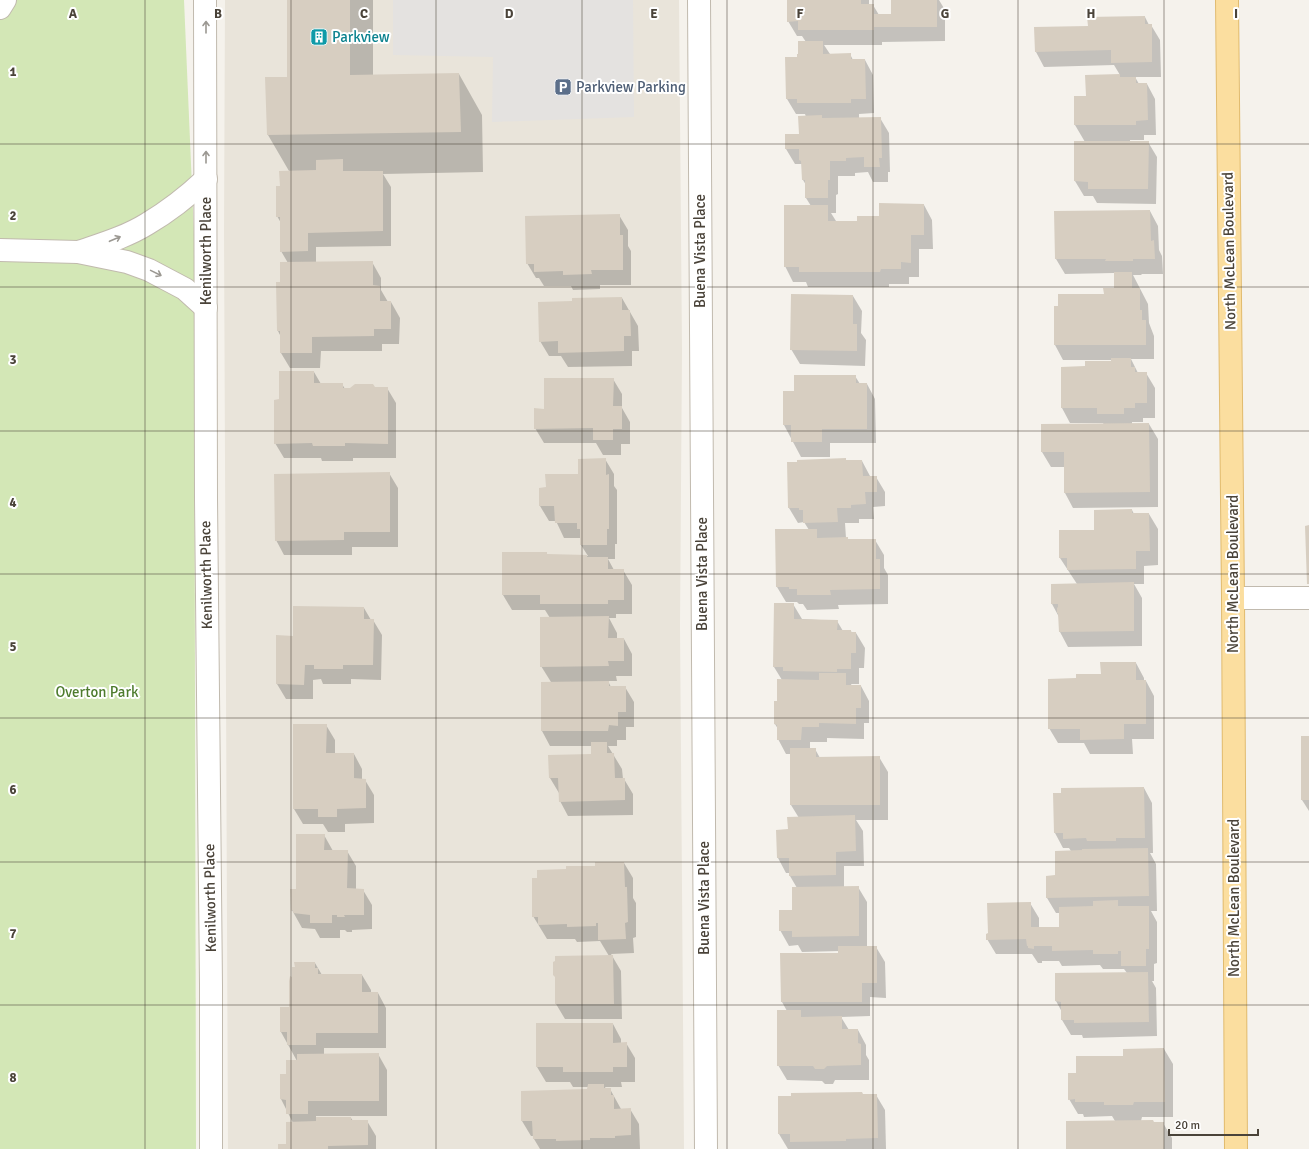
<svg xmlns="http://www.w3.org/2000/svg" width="1309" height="1149" font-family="Signika,sans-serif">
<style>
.residential{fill:#e9e4da}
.green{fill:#d3e7b6}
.parking{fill:#e4e2e0}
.shadow{fill:#0003}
.building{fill:#d7cec1}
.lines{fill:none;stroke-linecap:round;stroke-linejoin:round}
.minor-casing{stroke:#c1baae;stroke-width:24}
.major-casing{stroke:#e1bb6e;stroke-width:24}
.minor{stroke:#fff;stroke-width:22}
.major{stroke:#fbde9f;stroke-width:22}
.oneway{stroke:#9b9892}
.grid{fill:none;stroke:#4a4339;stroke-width:1;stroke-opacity:0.55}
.labels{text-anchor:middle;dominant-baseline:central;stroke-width:4;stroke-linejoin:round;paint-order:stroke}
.culture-label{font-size:15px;fill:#0d838f;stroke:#fff;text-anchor:start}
.service-label{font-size:15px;fill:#4e5e75;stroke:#fff;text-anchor:start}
.street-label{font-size:15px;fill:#4a4339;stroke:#fff}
.park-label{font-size:15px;fill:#4d7b2d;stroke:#fff}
.grid-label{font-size:13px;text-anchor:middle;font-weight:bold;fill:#4a4339;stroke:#fff;stroke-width:4;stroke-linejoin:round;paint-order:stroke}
</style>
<rect width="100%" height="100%" fill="#f5f2ec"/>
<path class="residential" d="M225,0H679L682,350L680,626L684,1149H228L224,231Z"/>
<path class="green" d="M0,0H184L194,234L196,1149H0Z"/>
<path class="parking" d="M393,0H633L634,117L492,122L493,57L393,55Z"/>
<g class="shadow">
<path d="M288,0H373V76L459,74L482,115L483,172L383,174L391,187V246L316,247V263L372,262L381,278V290L388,302H391L400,318L399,344H382V351H321L320,368H290L281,353V337L278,331L281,283L288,263L281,251V223L277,216L281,187L289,171L268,135L288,78Z"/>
<path d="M788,0H869V5H873L879,15H892V0H939L945,10V41L882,42V45H824L830,54H850L853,60H865L873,75L874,113L859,114V118H880L889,133L890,172H888V182H873L868,172L855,173V176H838V194L836,195V213H831L836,221L858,222L924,205L932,220L933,249H919V277H909V284H889V287H808L806,282H793L785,266L811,206L806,198V185L803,180L802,164H795L786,149L800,135L806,117L805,114H796L787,99L786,58H798L806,42L802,36H797L788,21Z"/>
<path d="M1145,17L1149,25H1151L1160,40L1161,77H1135L1139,84H1147L1155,99L1156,135H1144V140H1130V142H1148L1157,157L1156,204L1097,203L1093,196H1084L1075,181V142H1085L1075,125L1087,97L1120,75L1114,65L1044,67L1036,52L1089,27Z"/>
<path d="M1150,211L1158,226L1159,250L1162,256L1163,274H1142L1141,275H1133L1148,304L1149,323L1154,336V359H1131L1138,373H1146L1155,388V418H1143V422H1132V424H1149L1158,439V507L1073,508L1065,493V467H1051L1042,452V425H1104L1103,423H1070L1062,408L1086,367L1112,362V360H1063L1055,345L1105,295L1115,289V276L1114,273L1065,274L1056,259L1055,212Z"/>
<path d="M619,215L628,230V246L631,251V285H600V289L573,290L571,286H544L539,278H536L527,263Z"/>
<path d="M853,296L862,311L861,333L866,340L865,366L800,364L791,349Z"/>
<path d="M622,298L638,326L639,351H632V366L568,367L561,356H549L540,341L573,302Z"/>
<path d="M314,372L321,384H342L345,389L387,388L396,403V458H353V461H322L321,458H284L275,443L280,400Z"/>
<path d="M855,376L860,384H867L875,399L876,443H830V457H801L784,425L795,392Z"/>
<path d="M613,379L622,394V408L630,422V444H621V455H603L596,443H544L535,428L545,410Z"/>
<path d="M605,459L614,474V486L617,490V544H615V559H608L614,570H623L632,585V614H616V618H609L617,633V639H624L632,654V676H616L617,681H608L611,687H625L634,702V727H626V740H617V746H608L622,769L623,779H624L633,794V815L568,816L560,801L559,793L550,778L592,755V746H550L542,731L551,682L541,666L550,618L545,610H512L503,595L547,555L588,556L581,545V538H564L556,521H549L540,506L547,488L579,475Z"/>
<path d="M846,461H862L870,476L876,477L885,492V506L873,507L874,519H859V523H845L846,538L848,540H875L884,555V568L888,575V604L838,605L839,609L807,610L803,604H799L797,602H786L777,587L809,530L804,522L798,523L789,508Z"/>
<path d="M389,473L398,488V547H352V555H284L276,540Z"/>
<path d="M1132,510L1134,514H1149L1158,529V565L1144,566V584H1134L1142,598V646L1068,647L1060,632L1059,617L1052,604L1077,584L1060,558L1095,531Z"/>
<path d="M793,604L802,619L837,621L843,631H851L852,633H856L865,648L864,668H859V684H851L852,686H861L869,701V723H864V739L827,738V742H810V749H815L820,758L879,757L888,772V820H856L863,831L864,866H844V887H858L867,902V947H876L885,962L886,998L870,997V1016L841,1017L849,1030H858L866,1045V1055L869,1060V1080H835L833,1084H825L822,1081L787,1080L778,1065L787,1011L782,1002L839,954V951L802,952L798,945L789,946L780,930L794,911L797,888L790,876V873H786L778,858L777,831L789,830L799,818L791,805V754H786L778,739V729L775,724L782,680L774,667Z"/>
<path d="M364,608L371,620H373L382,635L381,680L351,679V684H323L321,679L313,680V699H286L277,684L294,637Z"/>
<path d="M1136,663L1144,678V681H1146L1154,696V739H1132L1133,754H1090L1084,743H1058L1049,728L1077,679L1102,675Z"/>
<path d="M326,725L335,740V754H354L362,769V780H365L374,795V823L345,824V832H328L323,824H303L294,809Z"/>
<path d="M1309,737V811L1302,800Z"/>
<path d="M1144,788L1152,803L1153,853H1150L1156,864L1157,911H1151L1157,922V963L1154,964V981H1152L1156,988L1157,1036L1083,1038L1082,1035H1071L1062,1020V1012L1056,1001L1127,973L1124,969H1103L1100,965L1062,966L1059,961H1042V963H1038L1032,954H996L987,939L1030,903L1039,918V928H1060V913H1056L1047,898V877L1056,876L1071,851L1069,848H1063L1055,833L1054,794Z"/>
<path d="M324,835L333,851H347L356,866V889L363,890L372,905V929L352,930V932H347L345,930H340V938H320L315,929L302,928L292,910L297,890Z"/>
<path d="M624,863L633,878V898L636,903V937L633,938L634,953L611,954L621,971L622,1019H565L556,1004V978L609,956L600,941L577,942L575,939H547L533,916L538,879L567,870Z"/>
<path d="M315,963L322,975H362L371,990V993H378L386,1008V1048H324V1055L378,1054L387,1070V1116H316V1118H351L353,1121H367L376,1136V1149H279L287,1145L293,1123L281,1099L287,1075L297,1061L281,1032L290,1008L293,978Z"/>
<path d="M613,1024L621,1039V1043H626L635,1058V1082H621L622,1087H605L606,1089H610L621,1109H630L639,1124L640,1149H540L534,1139V1136H531L522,1121L588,1090V1087H573L570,1082H546L537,1067Z"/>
<path d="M1164,1049L1173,1064V1117H1142L1141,1121L1154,1123H1163L1172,1138V1149H1067L1115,1121L1112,1116L1084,1117L1083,1114H1078L1069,1099L1077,1074L1124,1057Z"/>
<path d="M863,1095H876L885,1110L886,1149H788L779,1134Z"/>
</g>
<g class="building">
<path d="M287,0H350V75L459,73L461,132L267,135L265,77H287Z"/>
<path d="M787,0H861V4H874V14H891V0H937V27H874V30H798V21L787,22Z"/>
<path d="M1145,16V24H1152V62L1111,63V50L1035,52L1034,27L1088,26L1087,17Z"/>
<path d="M798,41H823V54L851,53V59H865L866,99H851V103H797V99H786L785,57H797V54H798Z"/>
<path d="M1120,74V77H1136V83H1147L1148,120L1136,121V125H1074V96H1086L1085,75Z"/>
<path d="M822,115V118L881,117L882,158H879L880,167H864V157L846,158V161H830V180H828V198H805V180H802L801,161L799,160V149H785V134H799L798,116Z"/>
<path d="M1074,141H1149L1148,189H1088V182L1074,181Z"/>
<path d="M343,159V171H383V231L308,233V251L280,252V217H276V186H280L279,171L316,170V160Z"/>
<path d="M879,203L924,204V235H911V263L901,262V269H881L880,272H799V267H784V205H828V221H857V216H879Z"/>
<path d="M1150,210L1151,241L1154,240L1155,259H1133V261H1105L1106,259H1055L1054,211Z"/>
<path d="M620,214V235H623V270H591L592,274L563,275V271L534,272V264H526L525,216Z"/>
<path d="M373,261V285L380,286V301H391V329H374V336L312,337V353H280V331H277L276,282H280V262Z"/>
<path d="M1114,272H1132V288H1140V310H1142V320H1146V345H1054V306H1058V294H1104L1103,288H1114Z"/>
<path d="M791,294L853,295V324H857V351L790,350Z"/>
<path d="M622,297V310H630L631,336H624V351L558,353V341L539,342L538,302L572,301V298Z"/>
<path d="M1111,358H1131V367H1135V372H1147V403H1135V408H1124V414H1097V408H1061V367L1085,366V361H1111Z"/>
<path d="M279,371H314V383H343V388H350L355,384H373L375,387H388V444L345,443V446H313L312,443L274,444V400L279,399Z"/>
<path d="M794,375H856V383H867V429H822V442H791V425H783V391H794Z"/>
<path d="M544,378H614L613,406H622V429H613V440H593V428L534,429V408L544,409Z"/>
<path d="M1149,423L1150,492L1064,493V452H1041V424Z"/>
<path d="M606,458V475L609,474V529H607V545H580V529H577V523H555L554,506H539V488L546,487L545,474H578V459Z"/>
<path d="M846,458V460H862L863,476H877V492H865L866,504L851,505V508H837L838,522L803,523V510H799V508H788L787,462H797V460Z"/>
<path d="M390,472V532H344V540L275,541L274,474Z"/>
<path d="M1132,509V513H1149L1150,551H1136V569L1067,570V558H1059V530H1094V510Z"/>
<path d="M1309,525V584H1307L1305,526Z"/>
<path d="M775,529H817V538L848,537V539H876V559H880V589L830,590L831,595H797V589H789V587H776Z"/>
<path d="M502,552H547V554L587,555V557H608V569H624V600H608V604H540V595H502Z"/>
<path d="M1134,582V631L1059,632L1058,613H1057V607L1058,608V604H1051V584Z"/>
<path d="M774,603H794V619L838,620L837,630H851V632H856V653H851V669H837V672L783,671V667H773Z"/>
<path d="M293,606L364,607V619H374L373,665H343V669H314V665H305L304,685L276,684V635L293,636Z"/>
<path d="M609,616L608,638H624V661H608L609,666L540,667V617Z"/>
<path d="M1100,662H1136V680H1146V724H1124V739L1080,740V729H1048V679L1076,678V674H1101Z"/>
<path d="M819,673H846V685H861V708H856V724L819,723V727H802L801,740H777V725L774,724V701H777V679L819,680Z"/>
<path d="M609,681V686H626V712H618V726L609,725L608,731H541V682Z"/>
<path d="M293,724H327L326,753H354V778L366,779V808L337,809V817H318V809H293Z"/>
<rect x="1301" y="736" width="8" height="64"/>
<path d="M591,742H607V753H614L615,778H625V800L559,802L558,778H549L548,755L591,754Z"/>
<path d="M790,748H816V757L880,756V805H790Z"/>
<path d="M1144,787L1145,838H1116V841H1087L1086,838L1063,839V833H1054L1053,793H1061V788Z"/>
<path d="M855,815L856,851L836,852V875L789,876V858H777L776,830L788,829L787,817Z"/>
<path d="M296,834H325L324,850H348L347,888L364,889V915H344L345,917H337V915H332V923H310V915L293,913V910L291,911L290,889H296Z"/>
<path d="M1148,848L1149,896L1046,898V876L1055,875V851L1082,850V849Z"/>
<path d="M595,862H624L625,887H627L628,922L625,923L626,939L598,940V923H596V926L567,927V924L538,925V917H532V878H537V870L566,869V866H595Z"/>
<path d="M859,886V936L792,937V931H779V910H792V887Z"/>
<path d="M1118,900V906H1149V949H1146V966H1121V951H1118V954H1093V950L1052,951V946H1034V949L1028,948V946H1027L1026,939L986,940V934L988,933L987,903L1031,902V927H1059V907L1093,906V901Z"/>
<path d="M838,946H877V983H862V1002H781L780,953H838Z"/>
<path d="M613,955L614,1004H555V977L553,975V962L555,961V956Z"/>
<path d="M294,962H315V968H318V974H362V992H378V1033H316V1045H287V1032H280V1007H289V981L290,976L292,977V967H295Z"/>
<path d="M1148,972L1149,1022L1074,1023V1020H1061V1002L1055,1001V973Z"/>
<path d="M777,1010H801V1017L842,1016V1029H858V1043L861,1044V1065L827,1066L824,1069H815L813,1066H777Z"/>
<path d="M536,1023H613V1043L627,1042V1067H613V1072H563V1067H536Z"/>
<path d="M1164,1048L1165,1102H1134L1133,1105H1104V1102H1075V1099L1068,1100V1073H1076V1056H1123V1049Z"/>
<path d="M379,1053V1101H308V1114H286V1100L280,1099V1074H286V1060H297V1054Z"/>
<path d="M588,1084H604V1088H611V1095H614V1109L631,1108V1135L615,1136V1138H590V1140L556,1141V1139H533L532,1121H521V1091L587,1089Z"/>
<path d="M862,1092L863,1094H877L878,1138L846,1139V1141L790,1142V1134H778V1096H791V1093Z"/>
<path d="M316,1117H351V1120H368V1145L328,1146V1149H278V1144H286V1122L316,1121Z"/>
<path d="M1153,1120L1154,1122H1164V1149H1066V1121Z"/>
</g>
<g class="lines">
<defs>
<g id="minor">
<path d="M205,0L206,499L211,985V1149"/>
<path d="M699,0L706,1149"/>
<path d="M0,8L5,0"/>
<path d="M0,250L78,252L127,262L149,270L185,289L206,308"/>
<path d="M79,252C102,244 126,237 147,224C169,211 188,196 206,179"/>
<path d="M1233,598H1309"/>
</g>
<path id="major" d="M1227,0L1233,598L1236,1149"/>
</defs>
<use href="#minor" class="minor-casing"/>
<use href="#major" class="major-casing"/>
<use href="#minor" class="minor"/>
<use href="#major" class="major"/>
</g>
<defs><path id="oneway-shaft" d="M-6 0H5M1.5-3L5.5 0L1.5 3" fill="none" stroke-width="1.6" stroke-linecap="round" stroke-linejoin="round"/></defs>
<g class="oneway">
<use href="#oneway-shaft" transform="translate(206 27) rotate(-90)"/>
<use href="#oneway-shaft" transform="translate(206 157) rotate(-90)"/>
<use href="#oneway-shaft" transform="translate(115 239) rotate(-23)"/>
<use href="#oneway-shaft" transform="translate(156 273) rotate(26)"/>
</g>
<path class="grid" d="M145,0V1149M291,0V1149M436,0V1149M582,0V1149M727,0V1149M873,0V1149M1018,0V1149M1164,0V1149M0,144H1309M0,287H1309M0,431H1309M0,574H1309M0,718H1309M0,862H1309M0,1005H1309"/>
<defs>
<symbol id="building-square" viewBox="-11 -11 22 22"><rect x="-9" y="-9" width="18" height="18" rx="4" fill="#0f9aa8" stroke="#fff"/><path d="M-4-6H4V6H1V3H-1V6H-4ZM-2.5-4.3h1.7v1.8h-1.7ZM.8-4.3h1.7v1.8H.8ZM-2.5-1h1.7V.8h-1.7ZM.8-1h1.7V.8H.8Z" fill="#fff"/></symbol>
<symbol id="parking-square" viewBox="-11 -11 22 22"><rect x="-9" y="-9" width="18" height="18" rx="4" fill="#5c6f8a" stroke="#fff"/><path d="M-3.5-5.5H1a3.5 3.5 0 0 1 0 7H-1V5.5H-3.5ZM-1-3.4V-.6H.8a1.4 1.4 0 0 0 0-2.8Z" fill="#fff"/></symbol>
</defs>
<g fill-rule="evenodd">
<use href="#building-square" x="309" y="27" width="20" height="20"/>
<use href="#parking-square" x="553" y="77" width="20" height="20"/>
</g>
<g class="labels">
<g class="culture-label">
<text x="332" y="37">Parkview</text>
</g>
<g class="service-label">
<text x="576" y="87">Parkview Parking</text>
</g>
<g class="street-label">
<text transform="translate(206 251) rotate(-90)">Kenilworth Place</text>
<text transform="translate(700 251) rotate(-90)">Buena Vista Place</text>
<text transform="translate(1229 251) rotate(-91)">North McLean Boulevard</text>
<text transform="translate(702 574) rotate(-90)">Buena Vista Place</text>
<text transform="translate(1233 574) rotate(-90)">North McLean Boulevard</text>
<text transform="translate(206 575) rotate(-91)">Kenilworth Place</text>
<text transform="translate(210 898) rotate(-91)">Kenilworth Place</text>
<text transform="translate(704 898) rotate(-90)">Buena Vista Place</text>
<text transform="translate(1234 898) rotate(-90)">North McLean Boulevard</text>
</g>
<g class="park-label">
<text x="97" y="692">Overton Park</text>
</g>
</g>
<g class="grid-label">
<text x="73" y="18">A</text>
<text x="218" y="18">B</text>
<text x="364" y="18">C</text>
<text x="509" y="18">D</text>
<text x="654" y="18">E</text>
<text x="800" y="18">F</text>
<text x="945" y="18">G</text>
<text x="1091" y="18">H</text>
<text x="1236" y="18">I</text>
<text x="13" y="76">1</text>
<text x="13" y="220">2</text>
<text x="13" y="364">3</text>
<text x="13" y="507">4</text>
<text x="13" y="651">5</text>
<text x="13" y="794">6</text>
<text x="13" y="938">7</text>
<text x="13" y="1082">8</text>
</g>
<path d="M1169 1129v6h89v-6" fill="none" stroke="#4a4339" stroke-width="2"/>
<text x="1175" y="1129" font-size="12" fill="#4a4339" stroke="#ffffff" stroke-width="3" paint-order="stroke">20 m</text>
</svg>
